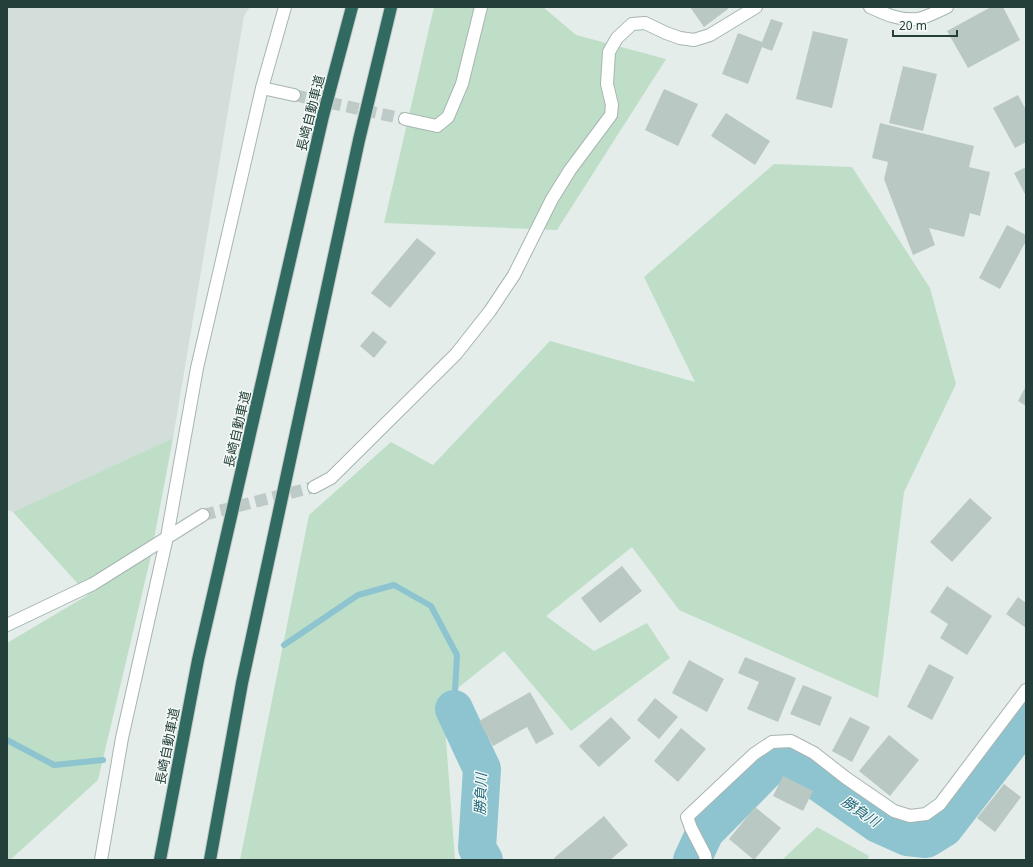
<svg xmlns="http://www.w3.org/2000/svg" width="1033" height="867" font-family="'Noto Sans','Noto Sans JP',sans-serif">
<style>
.built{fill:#d3ddd9}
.green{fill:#bedec8}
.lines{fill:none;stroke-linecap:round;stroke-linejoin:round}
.stream{stroke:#8ec4d0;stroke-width:6}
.river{stroke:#8ec4d0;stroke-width:38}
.building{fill:#bac8c3}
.street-tunnel{stroke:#becac7;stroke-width:12;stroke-dasharray:12 6;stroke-linecap:butt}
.street-casing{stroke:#a7b5b1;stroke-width:14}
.highway-casing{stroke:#c2c9c8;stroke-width:14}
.street{stroke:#fff;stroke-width:12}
.highway{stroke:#306a61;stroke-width:12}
.labels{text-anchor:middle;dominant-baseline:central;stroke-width:3;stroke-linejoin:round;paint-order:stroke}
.street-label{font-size:13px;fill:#243f39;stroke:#f5faf8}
.water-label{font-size:14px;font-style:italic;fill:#1f677a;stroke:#f5faf8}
</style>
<rect width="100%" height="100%" fill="#e4edea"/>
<path class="built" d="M7,7H250L244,16L173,438L13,512L7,510Z"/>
<g class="green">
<path d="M434,7H543L576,35L666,59L557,230L384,223Z"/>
<path d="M774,164L852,167L930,288L956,384L904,492L878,698L679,610L632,547L546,616L594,651L647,623L670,658L571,731L504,651L443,700L455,860H240L309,515L391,442L433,465L550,341L695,382L644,277Z"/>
<path d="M173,438L150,560L98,780L10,860H7V643L88,595L13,512Z"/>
<path d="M817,827L869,856L867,860H782Z"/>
</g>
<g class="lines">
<g class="stream">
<path d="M284,645L358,595L394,585L431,606L457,655L454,709"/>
<path d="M7,740L54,765L103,760"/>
</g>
<g class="river">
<path d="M454,709L482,769L477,848L484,860"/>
<path d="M692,860L705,832L768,768L787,763L814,779L878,824L907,837L926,839L944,828L1026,722"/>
</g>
</g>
<g class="building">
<path d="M690,7H727L728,9L704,27Z"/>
<path d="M991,7H1003L1020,40L968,68L947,31Z"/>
<path d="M771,19L783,23L772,51L762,47L748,84L722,74L738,33L762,42Z"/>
<path d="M813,31L848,39L832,108L796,99Z"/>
<path d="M903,66L937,74L923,131L889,123Z"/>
<path d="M664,89L698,104L678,146L645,130Z"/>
<path d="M1018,95L1026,110V142L1015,148L993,108Z"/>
<path d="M726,113L770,141L755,165L711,136Z"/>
<path d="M880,123L974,146L969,167L990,172L980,216L970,213L964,237L929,228L935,245L913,255L884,179L888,162L872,158Z"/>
<path d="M1026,167V196L1014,173Z"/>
<path d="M1007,225L1026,235V241L1000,289L979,278Z"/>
<path d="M417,238L436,253L390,308L371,293Z"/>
<path d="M373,331L387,342L374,358L360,346Z"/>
<path d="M1026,386V406L1018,401Z"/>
<path d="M970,498L992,518L952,562L930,542Z"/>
<path d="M622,566L642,591L600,623L581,598Z"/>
<path d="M947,586L992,616L967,655L940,638L948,624L930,612Z"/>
<path d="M1018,597L1026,603V628L1006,614Z"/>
<path d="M745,657L796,678L778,722L747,709L759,682L738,673Z"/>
<path d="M689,660L724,679L707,712L672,693Z"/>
<path d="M929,664L954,677L932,720L907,707Z"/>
<path d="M803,685L832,697L820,726L790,714Z"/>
<path d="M530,692L554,734L536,744L527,727L493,746L479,721Z"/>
<path d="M655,698L678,717L659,739L637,720Z"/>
<path d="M611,717L631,738L599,767L579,746Z"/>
<path d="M850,717L870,727L852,762L832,751Z"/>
<path d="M681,728L706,749L678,782L654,761Z"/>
<path d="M889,735L919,760L890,796L859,771Z"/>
<path d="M783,776L813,791L803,811L773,796Z"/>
<path d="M1004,784L1021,797L995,832L977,818Z"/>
<path d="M755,807L781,828L754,860L729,839Z"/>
<path d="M604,816L628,845L610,860H556L554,858Z"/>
</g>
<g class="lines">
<g class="street-tunnel">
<path d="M294,95L405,119"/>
<path d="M203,515L314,487"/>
</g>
<defs>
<g id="street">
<path d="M870,7C885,14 900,21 918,19C927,17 939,11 947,7"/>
<path d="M262,88L294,95"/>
<path d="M405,119L437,126L448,117L462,84L481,7"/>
<path d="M314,487L331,478L456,354L490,311L514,275L552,199L570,170L611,115L612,105L607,84L609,52L617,38L632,24L645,23L666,33L680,38L694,40L710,35L756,7"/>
<path d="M7,625L93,584L203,515"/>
<path d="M101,860L122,738L167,537L197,368L262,88L285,7"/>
<path d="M706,860L705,855L691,828L687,817L754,754L772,742L791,741L814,753L846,778L894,811L910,816L926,814L940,804L1026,690"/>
</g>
<g id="highway">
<path d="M160,860L198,660L323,116L352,7"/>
<path d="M210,860L242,683L359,140L391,7"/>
</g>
</defs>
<use href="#street" class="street-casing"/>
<use href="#highway" class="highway-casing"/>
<use href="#street" class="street"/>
<use href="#highway" class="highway"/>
</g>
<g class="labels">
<g class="street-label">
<text transform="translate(310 113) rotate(-76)">長崎自動車道</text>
<text transform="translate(237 429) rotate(-77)">長崎自動車道</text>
<text transform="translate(167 746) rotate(-79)">長崎自動車道</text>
</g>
<g class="water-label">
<text transform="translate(480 794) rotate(-88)">勝負川</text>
<text transform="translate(861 811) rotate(34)">勝負川</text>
</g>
</g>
<rect width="1033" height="867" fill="none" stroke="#243f39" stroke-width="16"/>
<path d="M893 30v6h64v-6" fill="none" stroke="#243f39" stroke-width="2"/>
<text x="899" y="30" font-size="12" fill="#243f39" stroke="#f5faf8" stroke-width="3" paint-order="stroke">20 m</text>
</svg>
